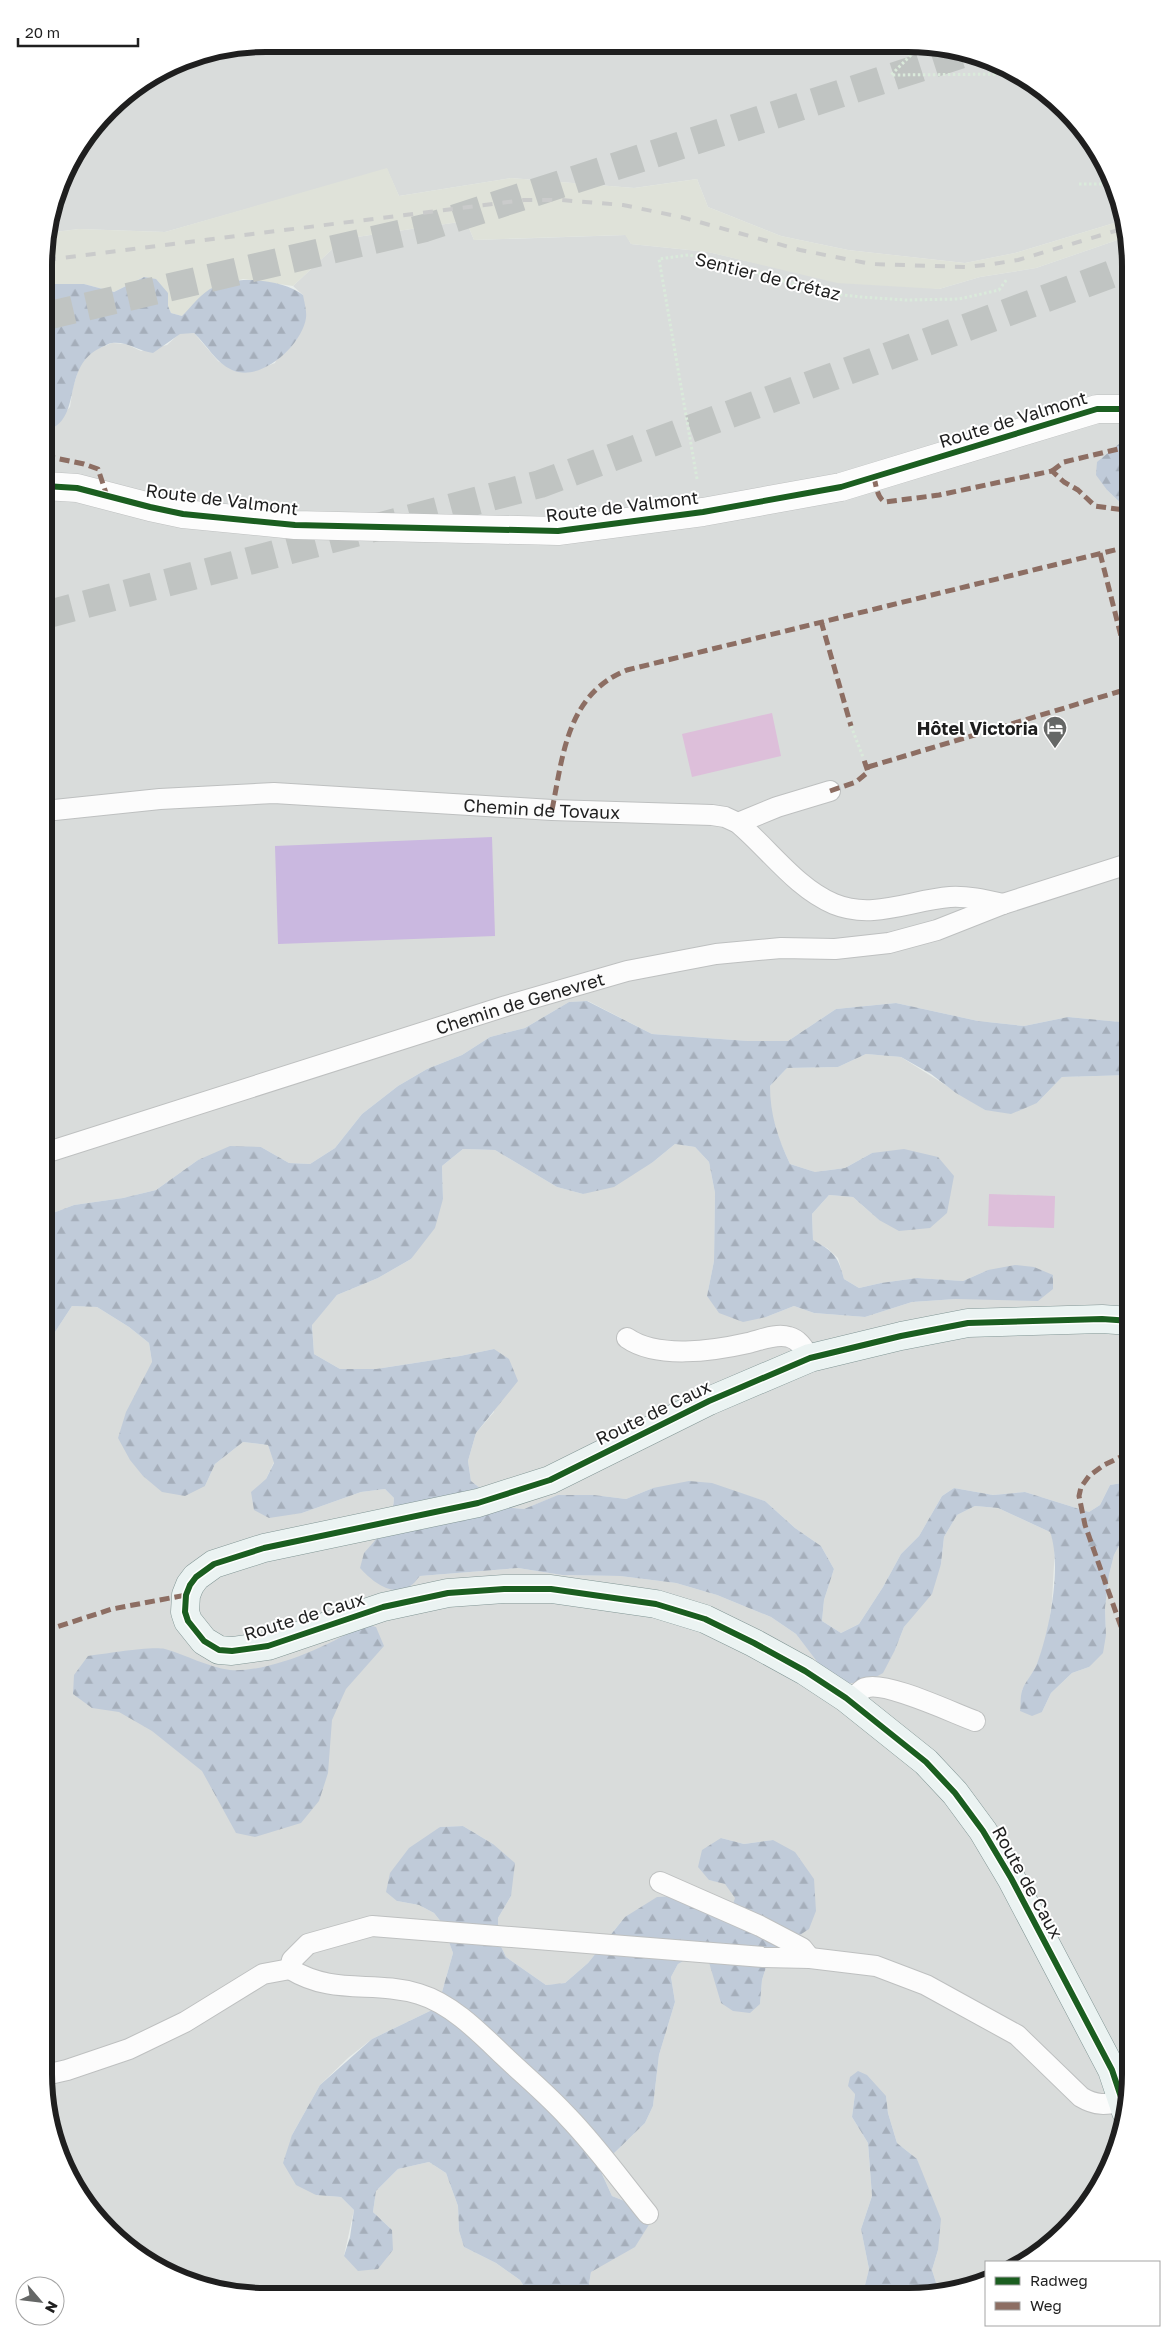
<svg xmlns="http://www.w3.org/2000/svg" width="1175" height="2341" font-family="'Golos Text',sans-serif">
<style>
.residential{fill:#d9dcdb}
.railway{fill:#dfe2d9}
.forest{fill:url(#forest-firs)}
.pitch{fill:#cab8e0}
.water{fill:#ddbfda}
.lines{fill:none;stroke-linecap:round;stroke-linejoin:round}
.highway-tunnel{stroke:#c0c4c2;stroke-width:28;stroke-dasharray:28 14;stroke-linecap:butt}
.lane-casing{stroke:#bec0c0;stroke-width:22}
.street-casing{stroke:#bec0c0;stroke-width:29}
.secondary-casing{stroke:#829695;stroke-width:29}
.path{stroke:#daeadb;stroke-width:3;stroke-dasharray:2.5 2.5;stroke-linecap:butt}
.lane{stroke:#fcfcfc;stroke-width:20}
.street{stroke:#fcfcfc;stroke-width:28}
.secondary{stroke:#ebf3f2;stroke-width:28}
.rail{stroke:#cacbcb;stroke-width:4;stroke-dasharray:10 10;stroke-linecap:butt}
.quiet{stroke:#8d6e63;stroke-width:5;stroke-dasharray:10 5;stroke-linecap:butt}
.cycleway-casing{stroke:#fff;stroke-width:9}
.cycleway{stroke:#1b5e20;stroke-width:6}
.labels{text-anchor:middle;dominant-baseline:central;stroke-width:4;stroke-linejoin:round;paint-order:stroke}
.street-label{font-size:18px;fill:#1f1f1f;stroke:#fff}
.poi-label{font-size:18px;font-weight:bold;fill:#1f1f1f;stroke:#fff;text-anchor:end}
.rim{fill:none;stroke:#1f1f1f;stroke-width:6}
</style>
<defs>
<pattern id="forest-firs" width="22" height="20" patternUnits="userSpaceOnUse" patternTransform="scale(1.25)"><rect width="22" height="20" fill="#c0cbd9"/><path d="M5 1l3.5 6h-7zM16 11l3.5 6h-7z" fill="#a5aeba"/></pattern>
</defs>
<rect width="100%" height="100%" fill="#e8edeb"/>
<g class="residential">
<path d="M267,44L952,48L1007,67L1056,99L1094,143L1120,195L1124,220L1015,253L965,263L848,250L781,236L708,207L697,179L634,188L511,178L399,196L387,169L165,232L79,229L47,233L67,168L119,99L182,61Z"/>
<path d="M466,221L474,240L626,235L631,244L708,252L751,262L939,289L980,277L1036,268L1126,237L1131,267V434L1125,437L1107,490L1131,513V556L1127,571V586L1131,604V1023L1068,1017L1024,1026L978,1021L896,1003L836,1009L788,1041H748L652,1034L588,1001L569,1002L525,1028L490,1037L462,1055L427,1069L398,1086L362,1114L335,1148L310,1164L289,1163L261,1147L198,1160L156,1190L123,1198L74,1205L45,1216V431H48L70,407L73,387L81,362L92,351L112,343L126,344L141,351L167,345L180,333H194L218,361L235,371H253L275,363L303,295L293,286L343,239Z"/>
<path d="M866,1054L901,1057L985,1110L1037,1103L1062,1077L1131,1075V1486L1122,1483L1110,1485L1100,1505L1089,1512L1025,1492L993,1495L954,1488L942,1496L919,1536L901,1554L883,1587L859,1624L841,1633L822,1621L824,1600L834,1569L821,1546L795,1528L765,1501L739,1493L653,1488L626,1499L594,1495H559L524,1509L504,1507L471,1481L468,1461L476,1433L494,1412V1349L460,1356L376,1369H340L314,1354L312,1324L337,1295L378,1278L411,1259L443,1199L442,1166L463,1149L495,1150L557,1187L583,1194L653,1162L675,1144L695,1147L709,1162L715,1193L714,1261L707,1296L766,1317L794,1306L814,1313L865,1317L912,1302L956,1299L988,1270L963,1281L917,1278L881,1283L859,1288L844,1279L838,1258L827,1248L813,1241L812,1214L829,1195L853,1197L879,1220L872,1153L845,1168L815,1172L790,1164L778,1137L770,1107V1086L787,1068L838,1067Z"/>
<path d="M72,1306L97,1307L129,1327L149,1343L152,1362L205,1486L215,1464L243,1442L268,1445L274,1462L266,1479L302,1513L361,1492L385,1489L394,1498L393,1509L408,1588L420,1576L518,1568L562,1575L620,1576L676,1583L717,1595L771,1617L796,1634L822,1667L895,1650L904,1627L913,1615L941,1564L944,1537L957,1515L975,1506L998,1508L1050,1532L1055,1546L1052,1601L1047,1637L1037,1665L1022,1690L1020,1711L1042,1712L1051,1693L1072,1673L1089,1667L1106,1635L1105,1608L1109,1575L1114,1555L1131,1523V2089L1114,2159L1085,2210L1032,2260L1027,2262H986V2282L980,2286L939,2292L932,2270L938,2250L926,2186L917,2159L897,2143L888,2113L886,2096L855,2094L852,2117L868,2143L872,2196L861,2229L869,2269L862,2297L625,2296L618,2292H595L589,2284L591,2272L627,2202L612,2196L602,2174L607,2160L645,2123L653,2106L659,2055L675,2002L671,1977L678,1964L697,1954L708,1959L713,1972L760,2004L762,1980L767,1964L773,1840L744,1844L721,1838L709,1880L725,1883L736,1898L731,1910L625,1917L588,1963L565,1983L546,1985L506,1957L498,1940V1918L511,1896L493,1844L463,1826L440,1827L397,1901L419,1905L434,1913L442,1923L453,1953L442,1992L432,2010L372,2039L348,2058L320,2085L292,2135L316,2195L341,2197L354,2210L344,2256L392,2230L373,2212L376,2191L398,2169L429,2162L446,2173L458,2206L459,2231L464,2247L496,2263L520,2280L530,2296L237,2295L168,2274L120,2242L81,2198L55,2146L44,2074V1395L54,1361L55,1332Z"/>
</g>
<path class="railway" d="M387,168L399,196L511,178L634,188L697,179L708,207L781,236L848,250L965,263L1015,253L1124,220L1126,237L1036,268L980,277L939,289L837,283L708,252L631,244L625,235L474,240L466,221L343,239L293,286L243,279L214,287L182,316L171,313L168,306V293L144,277L114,292L84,284H46L47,233L79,229L165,232Z"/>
<g class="forest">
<path d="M144,277L156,279L168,293V306L171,313L182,316C191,307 202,292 214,287C236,275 284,279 303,295C304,301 307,311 306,318C302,345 261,383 232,370C215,362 208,346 194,333L180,334L153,353C139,351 126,341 112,343C109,343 105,346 102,347C59,366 85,421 45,431L46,284H84L114,292Z"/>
<path d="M1131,434V513L1107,490L1096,475L1097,462Z"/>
<path d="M587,1001L652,1034L748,1041H788L836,1009L896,1003L978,1021L1024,1026L1068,1017L1131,1023V1075L1062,1077L1037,1103L1011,1114L985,1110L956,1093L931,1074L901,1057L866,1054L838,1067L787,1068L770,1086C770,1115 778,1138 790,1164L815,1172L845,1168L872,1153L904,1149L938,1157L954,1176L947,1213L930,1228L899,1231L879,1220L853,1197L829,1195L812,1214L813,1240C834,1252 838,1256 844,1279L859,1288L881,1283L917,1278L963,1281L988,1270L1015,1265L1034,1267L1053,1275V1289L1038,1301L956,1299L912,1302L865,1317L814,1313L794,1306L766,1317L743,1322L719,1313L707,1296L714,1261L715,1193L709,1162L695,1147L675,1144L653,1162L614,1187L583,1194L557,1187L495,1150L463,1149L442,1166L443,1199L435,1228L411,1259L378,1278L337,1295L312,1325L314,1354L340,1369H376L460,1356L494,1349L509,1359L518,1381L476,1433L468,1461L471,1481L504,1507L524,1509L558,1495H594L626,1499L653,1488L689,1481L712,1483L765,1501L795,1528L821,1546L834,1569L824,1600L822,1621L841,1633L859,1624L883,1587L901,1554L919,1536L942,1496L954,1488L993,1495L1025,1492L1089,1512L1100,1505L1110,1485L1122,1483L1131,1486V1523L1114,1555L1109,1575L1105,1608L1106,1635L1103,1653L1089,1667L1072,1673L1051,1693L1042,1712L1032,1716L1020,1711C1021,1704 1020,1694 1023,1688C1027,1679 1035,1671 1038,1661C1050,1628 1062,1565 1050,1532L998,1508L975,1506L957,1515L944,1537L941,1564L932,1594L904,1627L895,1650L883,1673L865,1683H844L822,1668L796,1634L771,1617L717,1595L676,1583L620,1576L562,1575L518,1568L420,1576C417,1579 413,1585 409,1587C390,1597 371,1580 360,1568L364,1553L379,1536L393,1509L394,1498L385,1489L361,1492L302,1513L269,1518L254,1510L251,1492L266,1479L274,1463L268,1445L243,1442L215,1464L205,1486L185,1496L162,1492L143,1476L130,1460L118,1438L126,1412L152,1362L149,1343L129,1327L97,1307L72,1306L55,1332L54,1361L44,1395L45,1216L74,1205L123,1198L156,1190L198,1160L230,1146L261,1147L289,1163L310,1164L335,1148L362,1114L398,1086L427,1069L462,1055L490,1037L525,1028L569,1002Z"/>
<path d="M363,1624L376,1627L384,1646L346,1689L332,1720L328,1773L319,1801L301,1823L255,1837L236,1833L202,1771L152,1731L119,1712L92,1708L73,1694L74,1675L88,1656C105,1654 150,1646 165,1649C187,1655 207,1667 230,1670C269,1673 332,1645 363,1624Z"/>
<path d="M463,1826L493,1844L515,1863L511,1896L498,1918V1940L506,1957L546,1985L565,1983L588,1963L625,1917L657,1897L678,1896L731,1910L735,1898L725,1884L709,1880L698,1867L702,1850L721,1838L744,1844L773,1840L795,1852L814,1879L816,1911L809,1929L777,1950L767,1964L762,1980L760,2004L750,2013L733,2011L721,2003L708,1959L697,1954L678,1964L671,1977L675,2002L659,2055L653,2106L645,2123L607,2160L602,2174L612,2196L627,2202L650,2223L635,2247L591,2272L589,2284L595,2292H618L625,2296H530L520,2280L496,2263L464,2247L459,2231L458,2206L446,2173L429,2162L398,2169L376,2191L373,2212L392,2230L393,2250L378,2269L358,2271L344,2256L350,2237L354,2210L341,2197L316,2195L296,2185L283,2163L292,2135L320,2085L372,2039L432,2010L442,1992L453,1953L442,1923L434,1913L419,1905L397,1901L386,1892L390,1873L409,1848L440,1827Z"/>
<path d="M858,2071L867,2075L886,2096L888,2113L897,2143L917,2159L941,2219L938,2250L932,2270L939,2292L908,2297H862L869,2269L861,2229L872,2196L868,2143L852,2117L855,2094L848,2086L850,2077Z"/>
</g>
<path class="pitch" d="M492,837L495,936L278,944L275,846Z"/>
<g class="water">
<path d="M772,713L781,756L692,777L682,734Z"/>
<path d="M989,1194L1055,1196L1054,1228L988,1226Z"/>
</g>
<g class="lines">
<g class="highway-tunnel">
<path d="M46,316L425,228L966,53"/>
<path d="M45,615L540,484L1131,267"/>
</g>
<defs>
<g id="lane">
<path id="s1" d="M45,811L160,799L274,793L552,810L712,815L725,817L738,823C769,849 796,888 834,904C873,920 911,900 950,897C968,896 985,900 1003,904"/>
<path d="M738,823L777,807L830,791"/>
<path id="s2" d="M45,1153L506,1006L627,971L716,954L781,948L835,949L889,943L937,930L1003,904L1131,863"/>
<path d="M627,1338C657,1359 713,1351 748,1343C761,1340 776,1333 789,1337C800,1340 804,1349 810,1358"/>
<path d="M850,1701C855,1697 859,1691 865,1688C884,1680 953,1713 975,1721"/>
<path d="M660,1882L760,1926L802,1948L810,1958"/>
<path d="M44,2071L54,2073L67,2070L129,2049L185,2022L263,1974L290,1969"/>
<path d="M648,2214C622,2182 597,2147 568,2117C548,2095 525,2076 504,2056C480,2033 452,2004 419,1994C373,1980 334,1996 290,1969L292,1960L308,1944L372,1926L763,1957L810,1958L876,1966L926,1985L1017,2035L1081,2097C1096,2106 1106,2105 1123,2101"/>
</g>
<path id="street" d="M45,486L77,488L150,507L183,514L295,525L558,531L703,512L841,487L1097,409H1131"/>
<path id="secondary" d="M1126,2112L1112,2070L1011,1878L983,1831L955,1793L926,1762L846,1698L805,1671L754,1643L705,1619L656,1604L551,1589H504L448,1593L383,1607L268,1646L232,1651L219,1650L204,1641L188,1621L185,1612L186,1595L190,1585L196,1577L214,1564L264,1548L478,1503L550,1480L709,1401L810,1358L901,1336L968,1323L1102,1319L1131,1321"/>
</defs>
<use href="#lane" class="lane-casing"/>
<use href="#street" class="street-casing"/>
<use href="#secondary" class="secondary-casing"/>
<g class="path">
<path d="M918,48L891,75L1018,74"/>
<path d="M1079,184H1114"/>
<path d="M697,479L659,259L688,255L708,258L823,293L861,297L906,300L959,299L999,290L1007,279"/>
<path d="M1126,656L1131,672"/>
<path d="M851,726L863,757"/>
</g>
<use href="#lane" class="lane"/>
<use href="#street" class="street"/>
<use href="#secondary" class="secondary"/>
<path class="rail" d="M46,260L524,200H561L623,205L681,217L800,250L871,264L966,267L993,264L1018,260L1125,228"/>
<g class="quiet">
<path d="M45,456L84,464L98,469L107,496"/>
<path d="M1052,471L1064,462L1131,446"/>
<path d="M874,477C876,485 877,498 885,502L939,495L1052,471L1064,482L1078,490L1095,506L1131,511"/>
<path d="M1100,553L1126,656"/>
<path d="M821,621L851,726"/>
<path d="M868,767L1131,688"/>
<path d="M830,791L856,782L868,772L863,757"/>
<path d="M552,810C563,755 567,694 627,670L1131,546"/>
<path d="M44,1631L112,1609L186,1595"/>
<path d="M1131,1655L1085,1525L1079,1496L1081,1487L1089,1476L1104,1465L1131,1452"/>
</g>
<defs>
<g id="cycleway">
<path d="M45,486L77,488L150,507L183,514L295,525L558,531L703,512L841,487L1097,409H1131"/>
<path d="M1126,2112L1112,2070L1011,1878L983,1831L955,1793L926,1762L846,1698L805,1671L754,1643L705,1619L656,1604L551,1589H504L448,1593L383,1607L268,1646L232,1651L219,1650L204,1641L188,1621L185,1612L186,1595L190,1585L196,1577L214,1564L264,1548L478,1503L550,1480L709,1401L810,1358L901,1336L968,1323L1102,1319L1131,1321"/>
</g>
</defs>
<use href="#cycleway" class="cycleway-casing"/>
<use href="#cycleway" class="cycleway"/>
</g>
<defs>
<symbol id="hotel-pin" viewBox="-11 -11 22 30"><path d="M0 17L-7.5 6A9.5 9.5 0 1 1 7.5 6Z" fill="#656766" stroke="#fff"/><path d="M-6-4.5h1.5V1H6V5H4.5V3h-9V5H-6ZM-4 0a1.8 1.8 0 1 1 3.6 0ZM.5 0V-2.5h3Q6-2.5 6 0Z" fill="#fff"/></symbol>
</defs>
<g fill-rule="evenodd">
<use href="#hotel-pin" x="1041" y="714" width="28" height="38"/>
</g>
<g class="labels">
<g class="street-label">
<text transform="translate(768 276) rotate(14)">Sentier de Crétaz</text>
<text transform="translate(1013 419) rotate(-17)">Route de Valmont</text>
<text transform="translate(222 499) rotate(7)">Route de Valmont</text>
<text transform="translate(622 506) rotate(-7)">Route de Valmont</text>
<text stroke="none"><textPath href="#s1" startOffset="498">Chemin de Tovaux</textPath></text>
<text stroke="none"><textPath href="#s2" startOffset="498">Chemin de Genevret</textPath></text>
<text transform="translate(653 1412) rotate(-26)">Route de Caux</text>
<text transform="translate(304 1616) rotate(-17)">Route de Caux</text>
<text transform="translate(1028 1882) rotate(61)">Route de Caux</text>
</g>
<g class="poi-label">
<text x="1038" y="728">Hôtel Victoria</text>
</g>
</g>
<path d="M0 0H1175V2341H0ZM266 52H908A214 214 0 0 1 1122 266V2074A214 214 0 0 1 908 2288H266A214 214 0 0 1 52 2074V266A214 214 0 0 1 266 52Z" fill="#fff" fill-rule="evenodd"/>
<path class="rim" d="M266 52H908A214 214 0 0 1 1122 266V2074A214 214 0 0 1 908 2288H266A214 214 0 0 1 52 2074V266A214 214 0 0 1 266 52Z"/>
<rect x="985" y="2261" width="175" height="65" fill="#ffffff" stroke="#a5a5a5"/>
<rect x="995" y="2277" width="25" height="8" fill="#1b5e20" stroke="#a5a5a5"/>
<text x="1030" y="2286" font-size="15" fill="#1f1f1f">Radweg</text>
<rect x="995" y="2302" width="25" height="8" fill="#8d6e63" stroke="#a5a5a5"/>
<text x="1030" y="2311" font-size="15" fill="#1f1f1f">Weg</text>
<g transform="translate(40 2301) rotate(118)"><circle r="24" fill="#ffffff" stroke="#a5a5a5"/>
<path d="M0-4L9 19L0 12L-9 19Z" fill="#656766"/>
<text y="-8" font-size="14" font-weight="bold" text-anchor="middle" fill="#1f1f1f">N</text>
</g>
<path d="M18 38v8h120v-8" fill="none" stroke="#1f1f1f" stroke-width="2.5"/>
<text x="25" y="38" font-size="15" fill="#1f1f1f" stroke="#ffffff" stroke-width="4" paint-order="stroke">20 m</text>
</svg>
